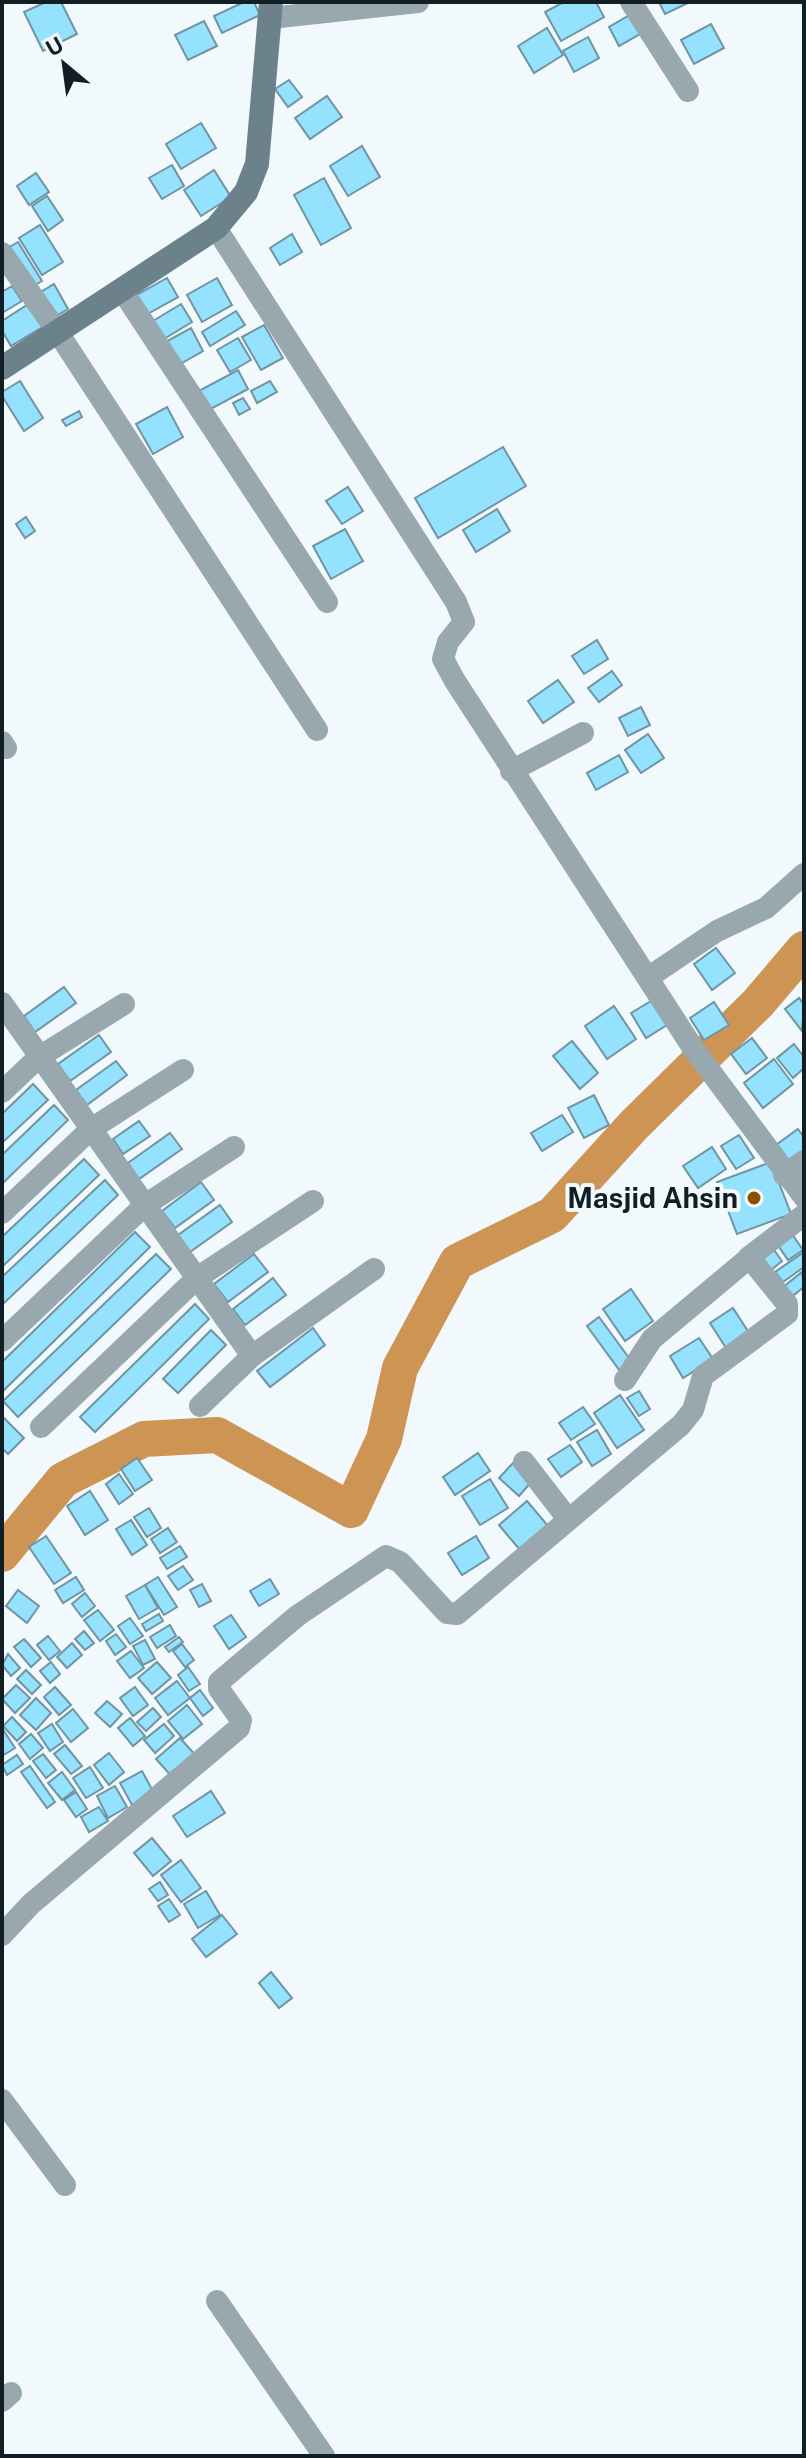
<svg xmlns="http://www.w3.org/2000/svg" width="806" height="2458" font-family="'Public Sans',sans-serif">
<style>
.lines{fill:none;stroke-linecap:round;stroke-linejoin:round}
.river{stroke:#cd9454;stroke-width:36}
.building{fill:#95e2fe;stroke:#7094a2;stroke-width:2}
.street{stroke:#99a8af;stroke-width:22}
.secondary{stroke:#6b828b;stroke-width:24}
.poi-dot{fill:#885200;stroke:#f2f9fc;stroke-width:3}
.labels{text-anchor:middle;stroke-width:8;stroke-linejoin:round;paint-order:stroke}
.poi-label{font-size:28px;font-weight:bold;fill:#111f25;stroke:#f2f9fc;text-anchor:end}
</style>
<rect width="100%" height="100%" fill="#f2f9fc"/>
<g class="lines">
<!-- river -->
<path class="river" d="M 2,1554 L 63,1480 L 144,1439 L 217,1435 L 351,1510 L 384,1439 L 400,1368 L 457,1262 L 552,1215 L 634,1125 L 758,1003 L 804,949"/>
</g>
<!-- building -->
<g class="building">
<path d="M 46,2 L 61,2 L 77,34 L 43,51 L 24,12 Z"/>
<path d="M 244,2 L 254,2 L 260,15 L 222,33 L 214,16 Z"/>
<path d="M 564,2 L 596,2 L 604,17 L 561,41 L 545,12 Z"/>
<path d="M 659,2 L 690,2 L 665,14 Z"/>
<path d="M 635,12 L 645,31 L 619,46 L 609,27 Z"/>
<path d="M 204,21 L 217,46 L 188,60 L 175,35 Z"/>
<path d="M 711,24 L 724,48 L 694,64 L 681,40 Z"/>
<path d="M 547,28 L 563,55 L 534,73 L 518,46 Z"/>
<path d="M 588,37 L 599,58 L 574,72 L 563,51 Z"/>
<path d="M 289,80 L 302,97 L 288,107 L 275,89 Z"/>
<path d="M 327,96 L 342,117 L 310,139 L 295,118 Z"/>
<path d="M 201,123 L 216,148 L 181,169 L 166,144 Z"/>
<path d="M 362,146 L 380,177 L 348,196 L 330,166 Z"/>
<path d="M 172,165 L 184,186 L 162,199 L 149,178 Z"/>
<path d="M 214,170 L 231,197 L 201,216 L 184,190 Z"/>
<path d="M 36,173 L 49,192 L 29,205 L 17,186 Z"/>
<path d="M 324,178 L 351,228 L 321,245 L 294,195 Z"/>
<path d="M 47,196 L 63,220 L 48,231 L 32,206 Z"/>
<path d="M 40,225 L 63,262 L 42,275 L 19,238 Z"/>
<path d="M 292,234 L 302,252 L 280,265 L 270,248 Z"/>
<path d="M 18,242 L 42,281 L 30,288 L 6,249 Z"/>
<path d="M 167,278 L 178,297 L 144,316 L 133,297 Z"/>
<path d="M 217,278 L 232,305 L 202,322 L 187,295 Z"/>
<path d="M 54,284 L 68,309 L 53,318 L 39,293 Z"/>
<path d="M 12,286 L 22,301 L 2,313 L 2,292 Z"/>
<path d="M 30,303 L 44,326 L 11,346 L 2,331 L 2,321 Z"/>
<path d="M 181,304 L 192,322 L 159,342 L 148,324 Z"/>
<path d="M 236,311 L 245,325 L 210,346 L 202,332 Z"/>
<path d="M 264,325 L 283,358 L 261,370 L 242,337 Z"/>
<path d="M 191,328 L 203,351 L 175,367 L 162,344 Z"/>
<path d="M 238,338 L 251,360 L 230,372 L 217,350 Z"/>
<path d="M 238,370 L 248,389 L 207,411 L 197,392 Z"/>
<path d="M 20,381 L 43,418 L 24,431 L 2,396 L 2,392 Z"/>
<path d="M 270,381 L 277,392 L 257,403 L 251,391 Z"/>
<path d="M 243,398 L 250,409 L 239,415 L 233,403 Z"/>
<path d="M 167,407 L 183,437 L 153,454 L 136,424 Z"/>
<path d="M 79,411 L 82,417 L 66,426 L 62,420 Z"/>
<path d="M 503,447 L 526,486 L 438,538 L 415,498 Z"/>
<path d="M 348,487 L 363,511 L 342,524 L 326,501 Z"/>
<path d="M 497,509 L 510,531 L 476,552 L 463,530 Z"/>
<path d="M 26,517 L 35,531 L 25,538 L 16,524 Z"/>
<path d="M 345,529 L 363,561 L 331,579 L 313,546 Z"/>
<path d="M 597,640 L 608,659 L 584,674 L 572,656 Z"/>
<path d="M 612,671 L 622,685 L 599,702 L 588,688 Z"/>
<path d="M 558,680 L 574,702 L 543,723 L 528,701 Z"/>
<path d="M 641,707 L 650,725 L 628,736 L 619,718 Z"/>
<path d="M 648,734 L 664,758 L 641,773 L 625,750 Z"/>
<path d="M 619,755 L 628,772 L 596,790 L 587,773 Z"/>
<path d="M 716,948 L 735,973 L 712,990 L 694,964 Z"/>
<path d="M 64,987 L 76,1003 L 35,1032 L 24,1016 Z"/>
<path d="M 658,997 L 672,1022 L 646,1038 L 631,1013 Z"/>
<path d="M 799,998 L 804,1004 L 802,1031 L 785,1009 Z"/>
<path d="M 714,1002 L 729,1025 L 704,1040 L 690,1018 Z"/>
<path d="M 614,1006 L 636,1039 L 607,1059 L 585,1026 Z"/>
<path d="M 99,1035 L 111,1052 L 70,1081 L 58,1064 Z"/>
<path d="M 752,1038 L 767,1058 L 746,1074 L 731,1054 Z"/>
<path d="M 572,1041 L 598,1073 L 580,1089 L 553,1056 Z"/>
<path d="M 794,1044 L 804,1057 L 804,1068 L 793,1078 L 777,1058 Z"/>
<path d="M 774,1059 L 793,1084 L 763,1108 L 744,1083 Z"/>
<path d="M 116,1061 L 127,1075 L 87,1105 L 76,1090 Z"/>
<path d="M 33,1084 L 48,1100 L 2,1143 L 2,1114 Z"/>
<path d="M 594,1095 L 609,1125 L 584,1138 L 568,1108 Z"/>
<path d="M 54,1105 L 68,1120 L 2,1184 L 2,1155 Z"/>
<path d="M 562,1115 L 573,1132 L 542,1151 L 531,1133 Z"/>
<path d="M 139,1121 L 150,1136 L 123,1154 L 113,1139 Z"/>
<path d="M 798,1129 L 804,1137 L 804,1157 L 792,1166 L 776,1145 Z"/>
<path d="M 170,1133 L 182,1149 L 139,1179 L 128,1163 Z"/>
<path d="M 739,1135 L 754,1158 L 736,1169 L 721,1146 Z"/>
<path d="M 712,1147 L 726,1169 L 698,1188 L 683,1166 Z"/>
<path d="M 84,1159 L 99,1175 L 2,1267 L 2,1237 Z"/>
<path d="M 771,1162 L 791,1214 L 737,1234 L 717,1182 Z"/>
<path d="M 105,1180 L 118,1195 L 2,1305 L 2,1277 Z"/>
<path d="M 201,1182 L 214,1200 L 175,1228 L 162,1211 Z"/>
<path d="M 220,1205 L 232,1222 L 190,1252 L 178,1235 Z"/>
<path d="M 135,1232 L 150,1247 L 2,1392 L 2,1362 Z"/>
<path d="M 792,1234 L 803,1250 L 788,1260 L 777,1244 Z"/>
<path d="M 774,1250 L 782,1261 L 771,1270 L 762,1258 Z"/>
<path d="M 804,1252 L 804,1267 L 783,1282 L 775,1272 Z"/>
<path d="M 156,1254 L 171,1269 L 18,1417 L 3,1401 Z"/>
<path d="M 254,1254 L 268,1272 L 228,1302 L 214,1284 Z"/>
<path d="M 802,1272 L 804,1287 L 790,1298 L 782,1288 Z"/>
<path d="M 273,1278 L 286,1295 L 245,1325 L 233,1309 Z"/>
<path d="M 631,1289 L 653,1321 L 625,1341 L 603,1309 Z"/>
<path d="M 195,1304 L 209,1319 L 95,1432 L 80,1417 Z"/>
<path d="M 733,1308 L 751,1336 L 728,1351 L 710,1323 Z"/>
<path d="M 599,1317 L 632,1362 L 620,1371 L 587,1326 Z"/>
<path d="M 313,1328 L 325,1345 L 270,1387 L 257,1371 Z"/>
<path d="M 211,1330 L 226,1345 L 178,1393 L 163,1379 Z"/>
<path d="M 699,1338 L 713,1359 L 683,1378 L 670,1356 Z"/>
<path d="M 639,1391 L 650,1409 L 639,1416 L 627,1398 Z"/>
<path d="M 620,1395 L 644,1430 L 617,1448 L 594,1413 Z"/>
<path d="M 583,1407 L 595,1424 L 571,1440 L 559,1423 Z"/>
<path d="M 2,1416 L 24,1438 L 8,1454 L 2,1448 Z"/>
<path d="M 597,1430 L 611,1454 L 592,1466 L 577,1442 Z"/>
<path d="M 570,1445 L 582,1462 L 561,1477 L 548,1459 Z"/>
<path d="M 478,1453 L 490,1471 L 455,1495 L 443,1477 Z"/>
<path d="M 137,1458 L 152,1480 L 135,1491 L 121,1469 Z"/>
<path d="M 514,1462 L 533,1480 L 519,1496 L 499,1478 Z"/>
<path d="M 119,1474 L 133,1494 L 119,1504 L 106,1484 Z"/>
<path d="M 490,1479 L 508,1508 L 480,1525 L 462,1496 Z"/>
<path d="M 90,1491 L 108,1520 L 85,1535 L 67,1506 Z"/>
<path d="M 527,1501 L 548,1526 L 520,1550 L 499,1525 Z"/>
<path d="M 149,1508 L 161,1528 L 147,1537 L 134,1517 Z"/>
<path d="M 131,1520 L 147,1545 L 132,1555 L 116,1529 Z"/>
<path d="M 168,1528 L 177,1542 L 160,1553 L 151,1539 Z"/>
<path d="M 46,1536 L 71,1573 L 54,1584 L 29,1547 Z"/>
<path d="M 476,1536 L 489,1558 L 462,1575 L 448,1553 Z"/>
<path d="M 180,1546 L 187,1557 L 167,1569 L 160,1558 Z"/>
<path d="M 183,1566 L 193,1580 L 178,1590 L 168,1576 Z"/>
<path d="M 76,1577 L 84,1590 L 63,1603 L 55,1590 Z"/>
<path d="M 158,1577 L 177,1607 L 164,1615 L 145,1585 Z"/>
<path d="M 270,1579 L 279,1594 L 259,1606 L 250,1591 Z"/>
<path d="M 202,1584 L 211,1601 L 199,1607 L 190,1590 Z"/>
<path d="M 145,1585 L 158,1608 L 139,1619 L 126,1596 Z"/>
<path d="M 18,1590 L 39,1606 L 27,1623 L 6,1606 Z"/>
<path d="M 85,1593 L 95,1606 L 82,1617 L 72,1604 Z"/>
<path d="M 98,1610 L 114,1630 L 100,1641 L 84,1620 Z"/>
<path d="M 159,1614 L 163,1621 L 146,1631 L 142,1624 Z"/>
<path d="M 231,1615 L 246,1637 L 229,1649 L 214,1626 Z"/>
<path d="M 130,1618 L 143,1636 L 130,1644 L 118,1626 Z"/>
<path d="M 170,1625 L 176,1636 L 157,1648 L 150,1637 Z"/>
<path d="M 84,1631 L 94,1643 L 85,1650 L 75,1639 Z"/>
<path d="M 116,1634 L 126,1647 L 115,1655 L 106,1641 Z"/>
<path d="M 48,1636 L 60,1651 L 49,1660 L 37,1645 Z"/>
<path d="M 179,1637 L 183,1642 L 169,1652 L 165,1647 Z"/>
<path d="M 24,1639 L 41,1658 L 31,1667 L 14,1647 Z"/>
<path d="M 145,1640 L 155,1659 L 143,1665 L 133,1646 Z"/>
<path d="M 72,1643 L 82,1655 L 67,1668 L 57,1657 Z"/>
<path d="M 182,1644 L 194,1660 L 185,1667 L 173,1651 Z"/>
<path d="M 131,1651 L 144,1668 L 130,1678 L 117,1661 Z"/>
<path d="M 8,1654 L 20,1668 L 11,1676 L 2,1665 Z"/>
<path d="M 51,1662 L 60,1674 L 50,1683 L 40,1671 Z"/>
<path d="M 157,1662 L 171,1678 L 152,1694 L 138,1678 Z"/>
<path d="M 188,1667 L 200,1684 L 189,1691 L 178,1675 Z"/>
<path d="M 26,1670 L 41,1685 L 32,1694 L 17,1679 Z"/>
<path d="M 177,1681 L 190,1698 L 168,1715 L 155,1698 Z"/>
<path d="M 16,1685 L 30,1698 L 15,1713 L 2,1699 Z"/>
<path d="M 55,1687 L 71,1705 L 59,1715 L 44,1697 Z"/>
<path d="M 135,1687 L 148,1705 L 133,1716 L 120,1698 Z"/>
<path d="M 200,1690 L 213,1708 L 203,1716 L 190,1698 Z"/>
<path d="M 36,1698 L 51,1713 L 36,1730 L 20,1715 Z"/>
<path d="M 107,1701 L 122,1714 L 110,1727 L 95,1713 Z"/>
<path d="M 187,1705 L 202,1724 L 183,1739 L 168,1721 Z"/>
<path d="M 153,1708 L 161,1717 L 146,1731 L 137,1722 Z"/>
<path d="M 73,1709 L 88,1728 L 71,1742 L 56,1723 Z"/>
<path d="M 12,1717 L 26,1732 L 17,1741 L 3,1726 Z"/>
<path d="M 130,1718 L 145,1736 L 133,1746 L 118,1728 Z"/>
<path d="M 52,1724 L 63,1742 L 50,1751 L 38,1733 Z"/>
<path d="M 164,1724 L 174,1736 L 155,1753 L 144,1740 Z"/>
<path d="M 4,1731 L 15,1748 L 2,1756 L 2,1732 Z"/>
<path d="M 31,1734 L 43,1748 L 30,1759 L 19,1744 Z"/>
<path d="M 180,1738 L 198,1758 L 174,1779 L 156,1759 Z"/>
<path d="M 65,1745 L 82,1766 L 71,1774 L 54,1754 Z"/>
<path d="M 109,1753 L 124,1772 L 109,1785 L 94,1765 Z"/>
<path d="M 43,1754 L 56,1770 L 46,1778 L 33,1761 Z"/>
<path d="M 17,1755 L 23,1764 L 7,1775 L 2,1765 Z"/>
<path d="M 30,1766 L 55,1802 L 47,1808 L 21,1772 Z"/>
<path d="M 90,1767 L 103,1788 L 86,1798 L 73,1778 Z"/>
<path d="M 142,1771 L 154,1793 L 132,1805 L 120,1783 Z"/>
<path d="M 62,1772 L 75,1790 L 62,1800 L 48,1783 Z"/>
<path d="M 115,1786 L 127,1807 L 108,1818 L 97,1796 Z"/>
<path d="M 211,1791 L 225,1813 L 187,1837 L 173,1816 Z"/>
<path d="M 76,1792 L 87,1809 L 76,1817 L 64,1800 Z"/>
<path d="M 99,1807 L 108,1821 L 89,1832 L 81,1817 Z"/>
<path d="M 152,1838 L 171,1861 L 153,1876 L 134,1853 Z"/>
<path d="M 181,1860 L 201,1888 L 181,1902 L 161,1875 Z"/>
<path d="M 160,1882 L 168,1895 L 158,1901 L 149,1889 Z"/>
<path d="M 206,1891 L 220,1915 L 198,1928 L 184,1904 Z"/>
<path d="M 169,1899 L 180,1915 L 169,1922 L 158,1906 Z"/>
<path d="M 222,1915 L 237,1934 L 206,1957 L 192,1939 Z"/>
<path d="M 271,1972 L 292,1998 L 279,2008 L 259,1983 Z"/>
</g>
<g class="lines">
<!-- street -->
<g class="street">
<path d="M 631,2 L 688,91"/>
<path d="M 270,18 L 418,2"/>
<path d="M 216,228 L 456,602 L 464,622 L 448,642 L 443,659 L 455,681 L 693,1048 L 804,1197"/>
<path d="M 2,253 L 57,331 L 317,730"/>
<path d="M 122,290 L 327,602"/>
<path d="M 2,742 L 6,748"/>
<path d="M 511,771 L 583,733"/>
<path d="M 649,977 L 717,931 L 766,908 L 804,874"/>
<path d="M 2,1003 L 252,1356"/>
<path d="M 2,1092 L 39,1057 L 124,1004"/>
<path d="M 784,1175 L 804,1161"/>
<path d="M 2,1213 L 91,1129 L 183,1070"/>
<path d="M 2,1341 L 145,1205 L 234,1147"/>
<path d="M 625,1380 L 652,1339 L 749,1258"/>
<path d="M 200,1406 L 252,1356 L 374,1269"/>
<path d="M 41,1427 L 197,1278 L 313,1201"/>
<path d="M 524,1462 L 568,1519"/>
<path d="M 2,1935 L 31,1904 L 239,1728 L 241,1720 L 219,1689 L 219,1682 L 297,1616 L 386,1556 L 400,1562 L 447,1613 L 457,1614 L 681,1425 L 693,1410 L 703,1376 L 787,1314 L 787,1304 L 749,1257 L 804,1215"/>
<path d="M 2,2100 L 65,2185"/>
<path d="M 217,2301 L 324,2456"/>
<path d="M 2,2401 L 11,2393"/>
</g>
<!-- secondary -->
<path class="secondary" d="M 2,368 L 216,228 L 246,192 L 257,164 L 271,2"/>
</g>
<!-- markers -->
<circle class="poi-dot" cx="754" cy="1198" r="8"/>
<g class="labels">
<!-- poi labels -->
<g class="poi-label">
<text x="738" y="1208">Masjid Ahsin</text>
</g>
</g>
<!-- border -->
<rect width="806" height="2458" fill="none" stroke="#111f25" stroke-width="8"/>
<!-- north arrow -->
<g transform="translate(64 64) rotate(331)" stroke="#f2f9fc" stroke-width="6" paint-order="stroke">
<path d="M0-6L14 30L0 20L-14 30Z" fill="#111f25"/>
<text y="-12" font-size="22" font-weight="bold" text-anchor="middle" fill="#111f25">U</text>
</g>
</svg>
